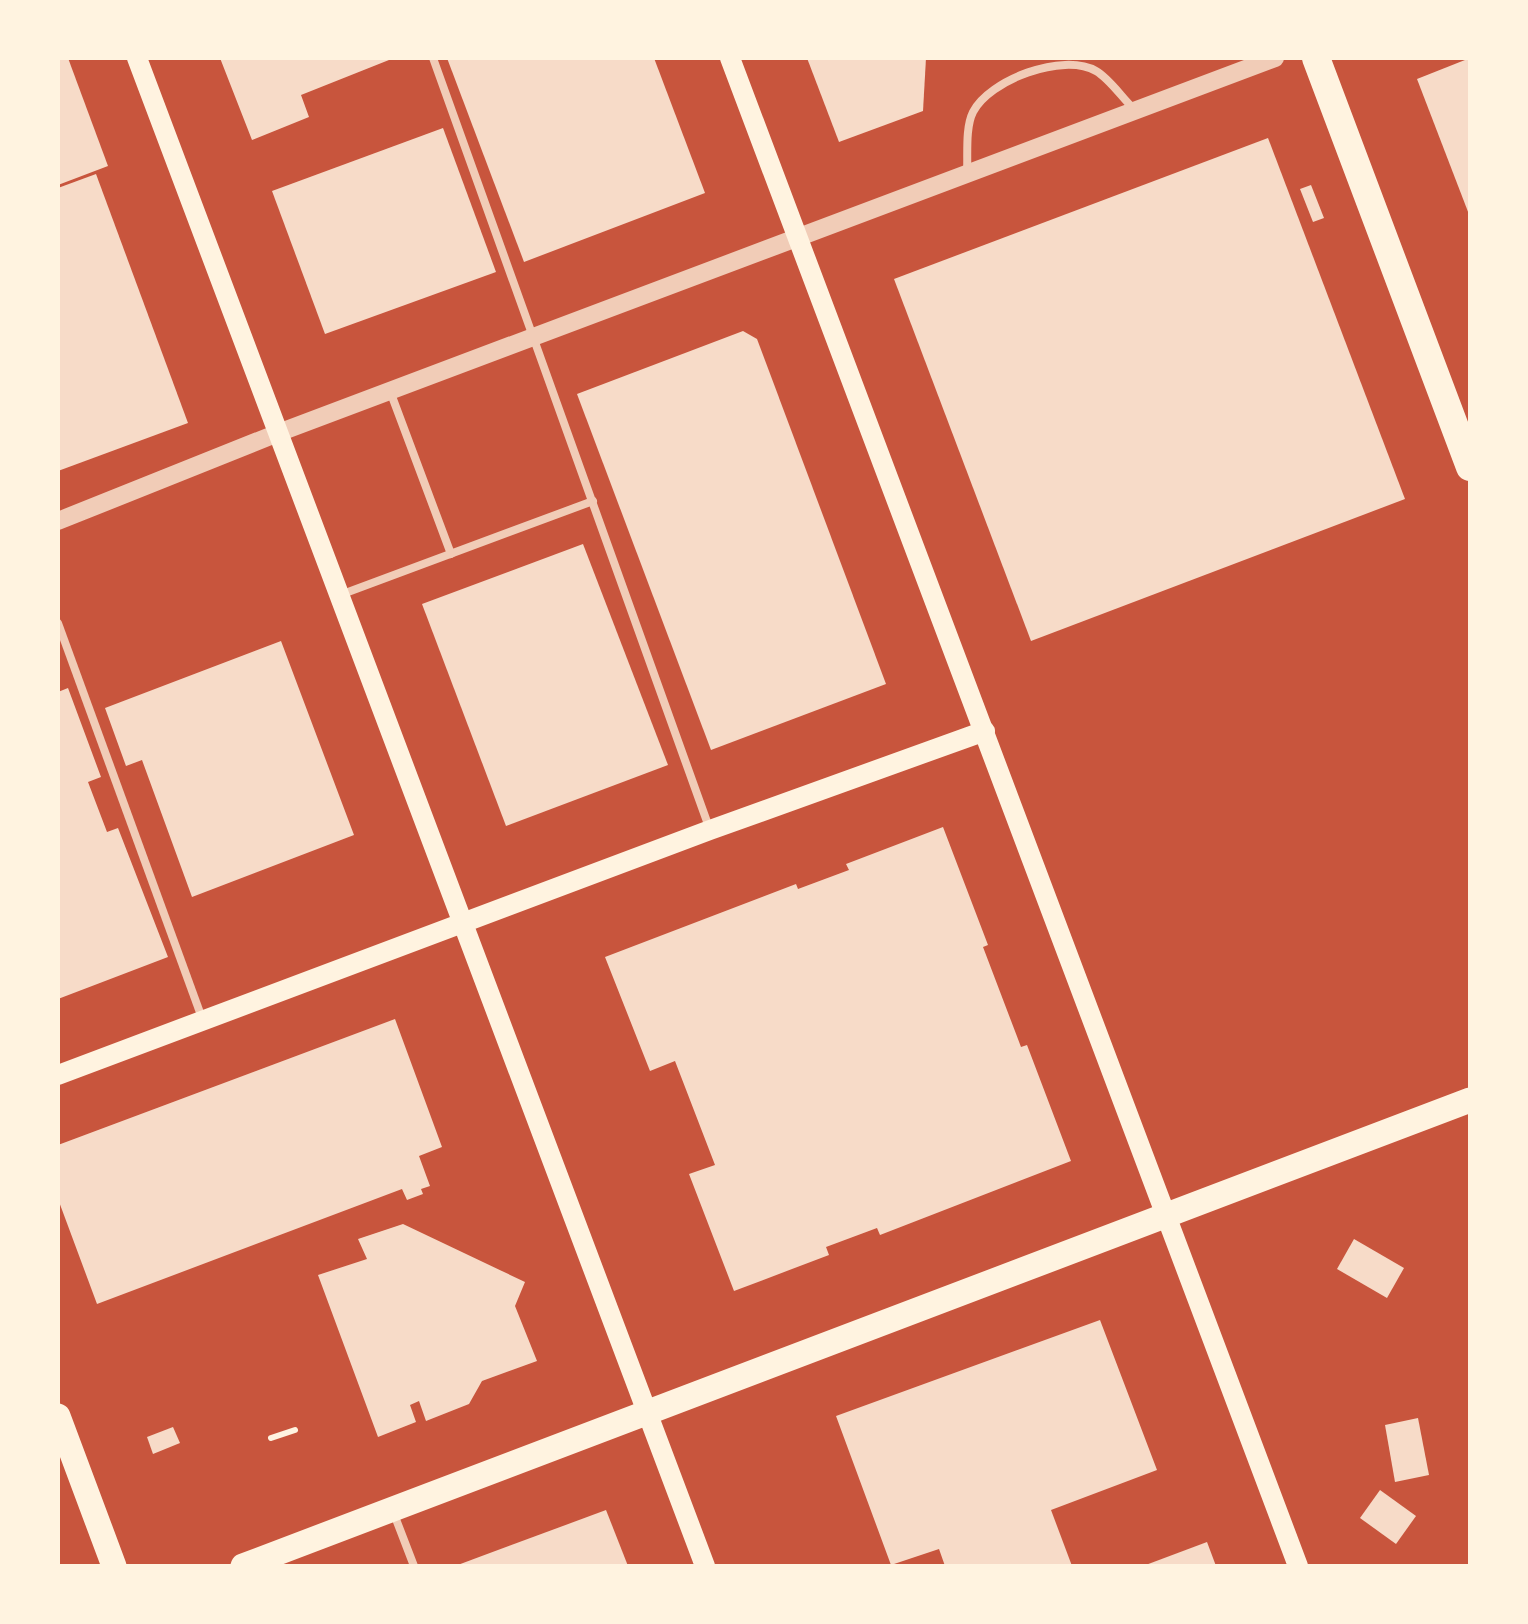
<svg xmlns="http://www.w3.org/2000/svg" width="1528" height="1624" font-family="Bitter,serif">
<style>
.building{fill:#f7dbc8}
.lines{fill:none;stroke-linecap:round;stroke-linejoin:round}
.path{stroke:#fff3e0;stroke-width:6}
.service{stroke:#f1ccb7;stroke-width:8}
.tertiary{stroke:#f1ccb7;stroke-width:18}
.secondary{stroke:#fff3e0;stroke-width:20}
.primary{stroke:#fff3e0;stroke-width:25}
.trunk{stroke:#fff3e0;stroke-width:28}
</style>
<rect width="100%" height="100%" fill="#c8553d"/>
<!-- building -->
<g class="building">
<path d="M 58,58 L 68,58 L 108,166 L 58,185 Z"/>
<path d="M 220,58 L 394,58 L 301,95 L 309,117 L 252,140 Z"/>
<path d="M 447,58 L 654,58 L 705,193 L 524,262 Z"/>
<path d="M 807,58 L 926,58 L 923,111 L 839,142 Z"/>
<path d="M 1470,58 L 1470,217 L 1417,79 Z"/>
<path d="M 443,128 L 496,272 L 325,334 L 272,191 Z"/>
<path d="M 1268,138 L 1405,499 L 1031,641 L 894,279 Z"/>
<path d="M 96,174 L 188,423 L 58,471 L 58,188 Z"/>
<path d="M 1311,185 L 1324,218 L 1313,222 L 1300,189 Z"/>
<path d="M 743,331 L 757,339 L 886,684 L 711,750 L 577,394 Z"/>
<path d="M 583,544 L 668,765 L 506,826 L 422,604 Z"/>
<path d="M 281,641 L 354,835 L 192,897 L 142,760 L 126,766 L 105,708 Z"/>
<path d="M 68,688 L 101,777 L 88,782 L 107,832 L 118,828 L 168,957 L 58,999 L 58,692 Z"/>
<path d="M 943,827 L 988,945 L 983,947 L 1021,1047 L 1027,1045 L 1071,1161 L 880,1235 L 877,1228 L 826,1247 L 829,1255 L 734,1291 L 689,1174 L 715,1165 L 675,1061 L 650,1071 L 605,957 L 796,884 L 798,889 L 849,870 L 846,864 Z"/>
<path d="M 395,1019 L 442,1147 L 419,1156 L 430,1186 L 421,1189 L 423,1194 L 407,1200 L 402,1189 L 97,1304 L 58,1199 L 58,1145 Z"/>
<path d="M 403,1224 L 525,1282 L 515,1306 L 537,1361 L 482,1381 L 469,1404 L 426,1421 L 419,1401 L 410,1405 L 416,1422 L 378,1437 L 318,1275 L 367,1259 L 358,1239 Z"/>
<path d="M 1354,1239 L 1404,1268 L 1387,1298 L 1337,1269 Z"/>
<path d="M 1100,1320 L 1157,1470 L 1051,1510 L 1072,1566 L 945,1566 L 939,1549 L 891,1565 L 836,1416 Z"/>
<path d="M 1418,1418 L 1429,1475 L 1395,1482 L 1385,1425 Z"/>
<path d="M 173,1427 L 180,1443 L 153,1454 L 147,1437 Z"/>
<path d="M 1380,1490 L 1416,1516 L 1396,1544 L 1360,1518 Z"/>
<path d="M 606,1510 L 628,1566 L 455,1566 Z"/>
<path d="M 1207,1542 L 1216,1566 L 1143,1566 Z"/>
</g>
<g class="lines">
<!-- path -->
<path class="path" d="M 271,1438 L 295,1430"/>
<!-- service -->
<g class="service">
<path d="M 433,58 L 710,830"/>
<path d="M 967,173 C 968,155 965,128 973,112 C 989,80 1063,52 1096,71 C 1110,79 1122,98 1134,109"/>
<path d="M 390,391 L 451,554"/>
<path d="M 340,595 L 593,501"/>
<path d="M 58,623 L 202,1018"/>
<path d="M 394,1514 L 414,1566"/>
</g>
<!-- tertiary -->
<path class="tertiary" d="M 58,521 L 278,433 L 1275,58"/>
<!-- secondary -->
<g class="secondary">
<path d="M 137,58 L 705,1566"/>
<path d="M 730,58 L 1298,1566"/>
<path d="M 58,1075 L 710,830 L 985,731"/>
</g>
<!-- primary -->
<g class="primary">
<path d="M 58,1416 L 114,1566"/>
<path d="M 243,1566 L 1470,1100"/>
</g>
<!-- trunk -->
<path class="trunk" d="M 1316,58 L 1470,467"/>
</g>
<!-- border -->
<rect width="1528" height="1624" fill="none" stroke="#fff3e0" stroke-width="120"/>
</svg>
